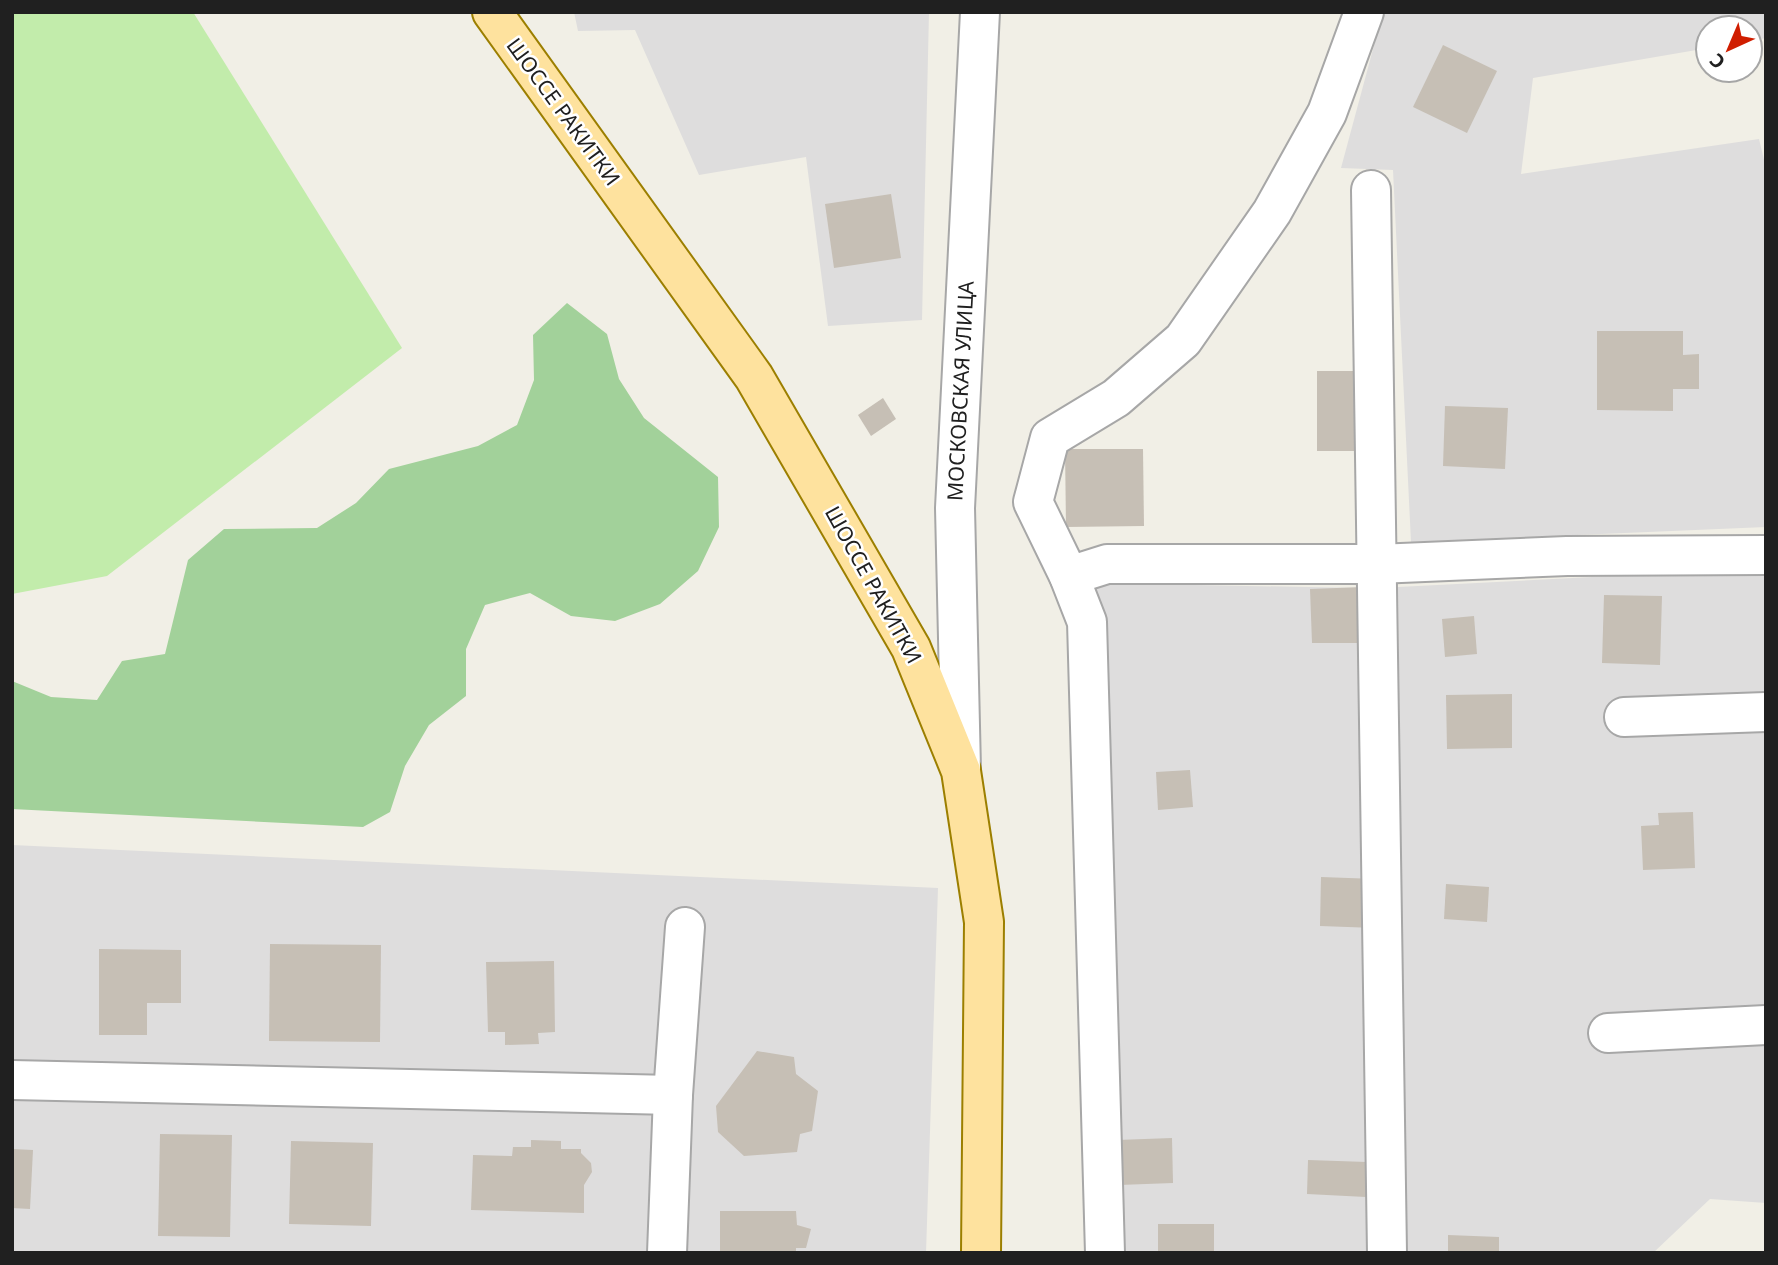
<svg xmlns="http://www.w3.org/2000/svg" width="1778" height="1265" font-family="'Noto Sans',sans-serif">
<style>
.residential{fill:#dedddd}
.grass{fill:#c2ecab}
.forest{fill:#a2d19a}
.building{fill:#c6bfb5}
.lines{fill:none;stroke-linecap:round;stroke-linejoin:round}
.minor-casing{stroke:#a7a7a7;stroke-width:42}
.major-casing{stroke:#9c7f00;stroke-width:42}
.minor{stroke:#fff;stroke-width:38}
.major{stroke:#fee29e;stroke-width:38}
.labels{text-anchor:middle;stroke-width:5;stroke-linejoin:round;paint-order:stroke}
.street-label{font-size:21px;fill:#202020;stroke:#fff}
</style>
<rect width="100%" height="100%" fill="#f1efe6"/>
<!-- residential -->
<g class="residential">
<path d="M 574,12 L 929,12 L 922,320 L 828,326 L 806,157 L 699,175 L 635,30 L 578,31 Z"/>
<path d="M 1383,12 L 1766,12 L 1766,38 L 1750,41 L 1750,28 L 1708,28 L 1708,48 L 1533,78 L 1521,174 L 1759,139 L 1766,168 L 1766,527 L 1411,542 L 1393,170 L 1341,168 Z"/>
<path d="M 1766,568 L 1766,1203 L 1710,1199 L 1653,1253 L 1404,1253 L 1398,587 Z"/>
<path d="M 1090,583 L 1359,588 L 1374,1253 L 1096,1253 Z"/>
<path d="M 12,845 L 938,888 L 926,1253 L 12,1253 Z"/>
</g>
<!-- grass -->
<path class="grass" d="M 12,12 L 193,12 L 402,348 L 107,576 L 12,594 Z"/>
<!-- forest -->
<path class="forest" d="M 567,303 L 607,334 L 619,379 L 644,418 L 718,477 L 719,527 L 698,571 L 660,604 L 615,621 L 571,616 L 530,593 L 485,605 L 466,649 L 466,696 L 429,725 L 405,766 L 390,812 L 363,827 L 12,809 L 12,681 L 51,697 L 97,700 L 122,661 L 165,654 L 188,560 L 224,529 L 317,528 L 356,503 L 389,469 L 478,446 L 517,425 L 534,380 L 533,335 Z"/>
<!-- building -->
<g class="building">
<path d="M 1443,45 L 1497,71 L 1467,133 L 1413,107 Z"/>
<path d="M 891,194 L 901,258 L 834,268 L 825,204 Z"/>
<path d="M 1597,331 L 1683,331 L 1683,355 L 1699,354 L 1699,389 L 1673,389 L 1673,411 L 1597,410 Z"/>
<path d="M 1317,371 L 1365,371 L 1364,451 L 1317,451 Z"/>
<path d="M 883,398 L 896,419 L 871,436 L 858,415 Z"/>
<path d="M 1445,406 L 1508,408 L 1505,469 L 1443,466 Z"/>
<path d="M 1065,449 L 1143,449 L 1144,526 L 1066,527 Z"/>
<path d="M 1363,587 L 1364,643 L 1312,643 L 1310,589 Z"/>
<path d="M 1604,595 L 1662,596 L 1660,665 L 1602,663 Z"/>
<path d="M 1474,616 L 1477,654 L 1445,657 L 1442,619 Z"/>
<path d="M 1512,694 L 1512,748 L 1447,749 L 1446,695 Z"/>
<path d="M 1190,770 L 1193,807 L 1158,810 L 1156,772 Z"/>
<path d="M 1693,812 L 1695,868 L 1643,870 L 1641,826 L 1659,825 L 1658,813 Z"/>
<path d="M 1321,877 L 1376,879 L 1375,928 L 1320,926 Z"/>
<path d="M 1446,884 L 1489,887 L 1487,922 L 1444,919 Z"/>
<path d="M 270,944 L 381,945 L 380,1042 L 269,1041 Z"/>
<path d="M 99,949 L 181,950 L 181,1003 L 147,1003 L 147,1035 L 99,1035 Z"/>
<path d="M 554,961 L 555,1032 L 538,1033 L 539,1044 L 505,1045 L 505,1032 L 488,1032 L 486,962 Z"/>
<path d="M 757,1051 L 794,1057 L 796,1074 L 818,1091 L 812,1131 L 800,1134 L 797,1152 L 744,1156 L 718,1132 L 716,1106 Z"/>
<path d="M 160,1134 L 232,1135 L 230,1237 L 158,1236 Z"/>
<path d="M 1172,1138 L 1173,1183 L 1119,1185 L 1117,1140 Z"/>
<path d="M 531,1140 L 561,1141 L 561,1149 L 581,1149 L 581,1153 L 591,1163 L 592,1172 L 584,1185 L 584,1213 L 471,1210 L 473,1155 L 512,1156 L 513,1147 L 531,1147 Z"/>
<path d="M 291,1141 L 373,1143 L 371,1226 L 289,1224 Z"/>
<path d="M 12,1149 L 33,1150 L 30,1209 L 12,1208 Z"/>
<path d="M 1308,1160 L 1367,1162 L 1366,1197 L 1307,1194 Z"/>
<path d="M 720,1211 L 796,1211 L 797,1225 L 811,1229 L 806,1248 L 796,1248 L 796,1253 L 720,1253 Z"/>
<rect x="1158" y="1224" width="56" height="29"/>
<path d="M 1448,1235 L 1499,1237 L 1499,1253 L 1448,1253 Z"/>
</g>
<g class="lines">
<defs>
<g id="minor">
<path d="M 1371,190 L 1387,1253"/>
<path d="M 1069,576 L 1107,564 L 1377,564 L 1567,556 L 1766,555"/>
<path d="M 1624,717 L 1766,712"/>
<path d="M 961,769 L 955,508 L 980,12"/>
<path d="M 1608,1033 L 1766,1025"/>
<path d="M 12,1080 L 673,1095"/>
<path d="M 667,1253 L 673,1095 L 685,927"/>
<path d="M 1105,1253 L 1087,622 L 1069,576 L 1033,502 L 1050,438 L 1116,398 L 1183,340 L 1272,212 L 1327,113 L 1364,12"/>
</g>
<path id="major" d="M 492,12 L 754,377 L 911,648 L 961,771 L 984,922 L 981,1253"/>
</defs>
<!-- minor casing -->
<use href="#minor" class="minor-casing"/>
<!-- major casing -->
<use href="#major" class="major-casing"/>
<!-- minor -->
<use href="#minor" class="minor"/>
<!-- major -->
<use href="#major" class="major"/>
</g>
<g class="labels">
<!-- street labels -->
<g class="street-label">
<text transform="translate(563 112) rotate(54)" y="7">ШОССЕ РАКИТКИ</text>
<text transform="translate(961 391) rotate(-87)" y="7">МОСКОВСКАЯ УЛИЦА</text>
<text transform="translate(873 585) rotate(61)" y="7">ШОССЕ РАКИТКИ</text>
</g>
</g>
<!-- border -->
<rect width="1778" height="1265" fill="none" stroke="#202020" stroke-width="28"/>
<!-- north arrow -->
<g transform="translate(1729 49) rotate(224)"><circle r="33" fill="#ffffff" stroke="#a6a6a6" stroke-width="2"/>
<path d="M0-5L12 26L0 18L-12 26Z" fill="#d01e00"/>
<text y="-10" font-size="19" font-weight="bold" text-anchor="middle" fill="#202020">С</text>
</g>
</svg>
